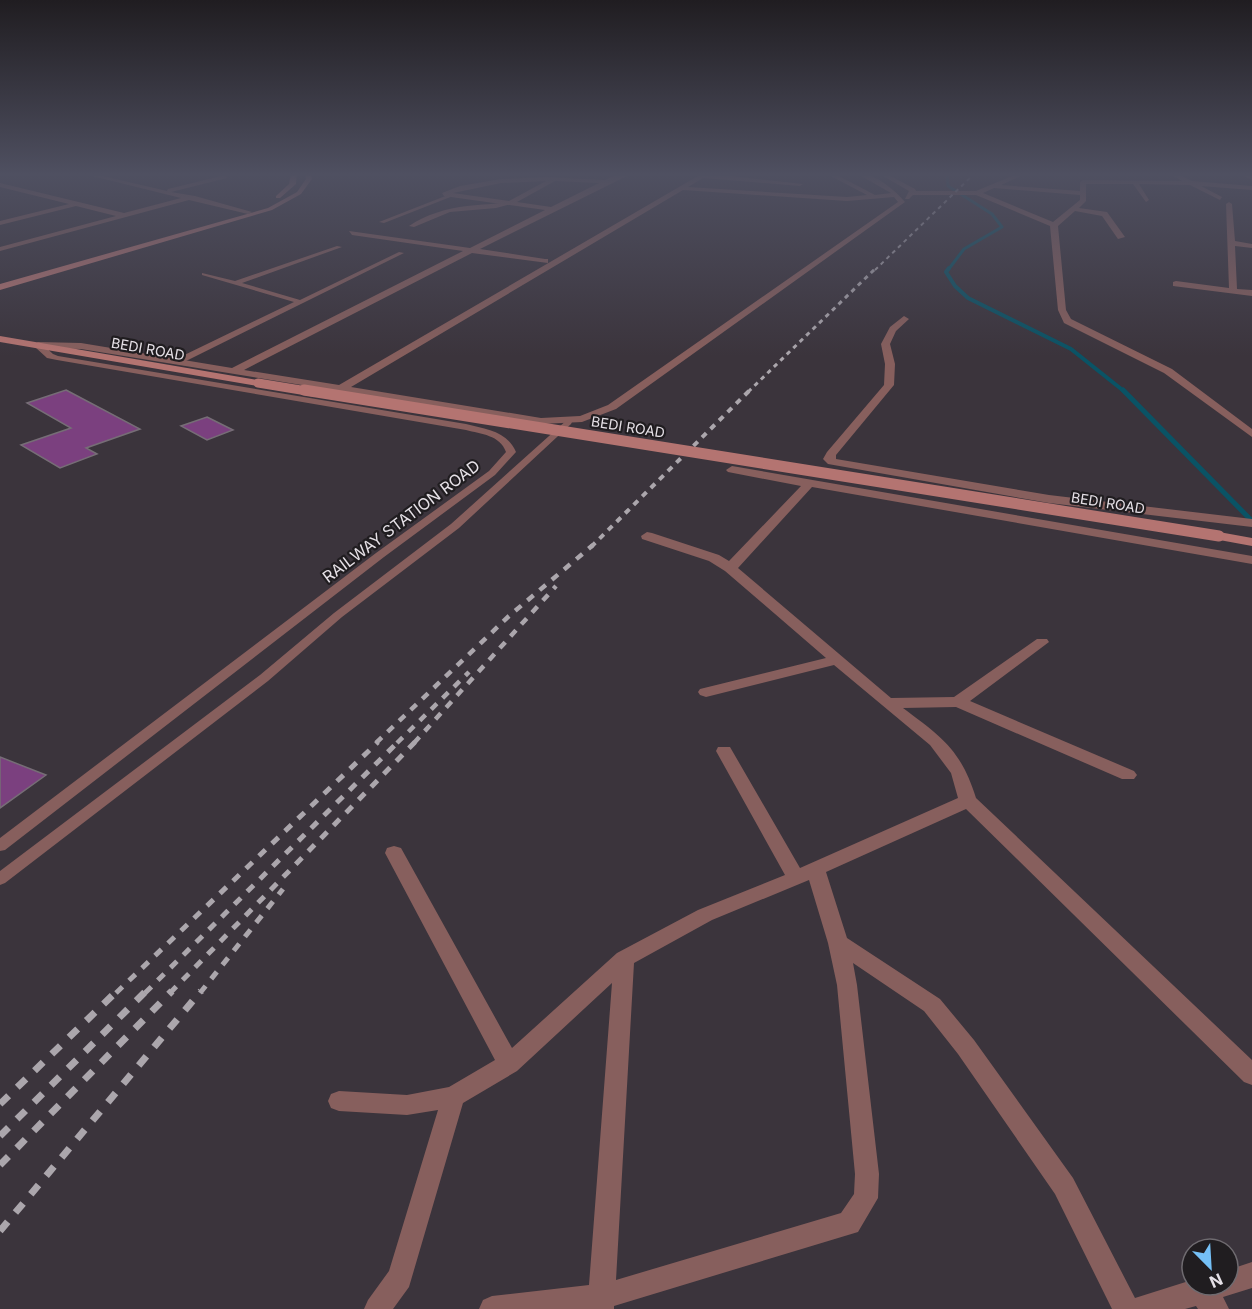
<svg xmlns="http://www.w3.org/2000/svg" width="1252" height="1309" font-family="Inter,sans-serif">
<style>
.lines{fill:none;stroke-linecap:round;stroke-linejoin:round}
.stream-far2{stroke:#0a5365;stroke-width:3}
.stream-far1{stroke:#0a5365;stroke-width:4}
.stream{stroke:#0a5365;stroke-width:5}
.building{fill:#7b407f;stroke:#766d76;stroke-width:1.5}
.lane{fill:#875f5d;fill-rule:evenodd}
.street{fill:#875f5d;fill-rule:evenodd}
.secondary{fill:#b47471;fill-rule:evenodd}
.rail-far5{stroke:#aba6ac;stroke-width:2;stroke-dasharray:4 4;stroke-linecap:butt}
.rail-far4{stroke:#aba6ac;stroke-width:3;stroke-dasharray:4.5 4.5;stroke-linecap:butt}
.rail-far3{stroke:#aba6ac;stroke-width:4;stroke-dasharray:6 6;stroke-linecap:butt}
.rail-far2{stroke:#aba6ac;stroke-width:4.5;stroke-dasharray:8 8;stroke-linecap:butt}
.rail-far1{stroke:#aba6ac;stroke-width:5;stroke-dasharray:9 9;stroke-linecap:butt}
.rail{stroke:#aba6ac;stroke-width:7;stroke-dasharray:12 12;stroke-linecap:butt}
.secondary-bridge-far1{stroke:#b47471;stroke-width:9}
.secondary-bridge{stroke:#b47471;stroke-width:11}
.labels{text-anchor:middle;stroke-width:4.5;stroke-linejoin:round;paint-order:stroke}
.far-street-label{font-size:14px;fill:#e6e1e7;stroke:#201d20}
.street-label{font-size:16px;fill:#e6e1e7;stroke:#201d20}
</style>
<rect width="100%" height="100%" fill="#3b343c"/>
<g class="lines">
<!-- stream-far2 -->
<path class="stream-far2" d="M 947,173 L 948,186 L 992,214 L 1002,227 L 964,249 L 948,270"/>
<!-- stream-far1 -->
<path class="stream-far1" d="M 949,268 L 946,272 L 955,286 L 968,298 L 1071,349 L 1125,392"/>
<!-- stream -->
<path class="stream" d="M 1123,390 L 1252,521"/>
</g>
<!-- building -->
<g class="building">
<path d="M 66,390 L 140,429 L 86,448 L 97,454 L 60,468 L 21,445 L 71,428 L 27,403 Z"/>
<path d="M 207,417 L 233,430 L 207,440 L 181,426 Z"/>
<path d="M 0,757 L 46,775 L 0,808 Z"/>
</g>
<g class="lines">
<!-- lane -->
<g class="lane">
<path d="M 448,195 L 453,196 L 384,223 L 379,222 Z"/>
<path d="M 509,201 L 511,204 L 496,208 L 450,212 L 414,227 L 409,226 C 425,215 447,208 467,206 C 481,204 495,205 509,201 Z"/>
<path d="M 337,246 L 342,247 L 242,283 L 300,300 L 399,252 L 404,253 L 180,364 L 174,364 L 174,360 L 294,302 L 202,275 L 202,273 L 235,281 Z"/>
<path d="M 35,343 L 41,343 L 53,354 L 58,356 L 466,424 C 486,429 507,431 516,452 L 495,475 L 384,557 L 5,850 L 0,851 L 0,838 L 376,553 L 489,471 L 506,452 C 500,435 481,434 466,430 L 57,360 L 47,358 L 35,347 Z"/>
<path d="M 568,419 L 572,422 L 571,424 L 459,528 L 342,617 L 268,681 L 5,883 L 0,885 L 0,871 L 260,675 L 334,613 L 451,524 Z"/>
</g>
<!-- street -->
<g class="street">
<path d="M 80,173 L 90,173 L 167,191 L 168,189 L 225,175 L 227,178 L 171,192 L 195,196 L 252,212 L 248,214 L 189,200 L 0,251 L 0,247 L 116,216 L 76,206 L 0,225 L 0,221 L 69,204 L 0,187 L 0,183 L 124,213 L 181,198 Z"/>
<path d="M 620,173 L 633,173 L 480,249 L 545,259 L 548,259 L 548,263 L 472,253 L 244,370 L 339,385 L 703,173 L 803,184 L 800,186 L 703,178 L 688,187 L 847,197 L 867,195 L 825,173 L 833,173 L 875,195 L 891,193 L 856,173 C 874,172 895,190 905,202 L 616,409 L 582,422 L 541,424 L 81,349 L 38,348 L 33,345 L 38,342 L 81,343 L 232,368 L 463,251 L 352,235 L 349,231 L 470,248 L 545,210 L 444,196 L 442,193 L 460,186 L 501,179 L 546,177 L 605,180 ZM 546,181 L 509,201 L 453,193 L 501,183 ZM 555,181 L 599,183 L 551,207 L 517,202 ZM 683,190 L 847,201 L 894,197 L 898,202 L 608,405 L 580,416 L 541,418 L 351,387 Z"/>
<path d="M 878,173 L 885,173 L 915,189 L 916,191 L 976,191 L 1019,173 L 1027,173 L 1001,185 L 1080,191 L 1080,182 L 1083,180 L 1182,181 L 1169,173 L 1176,173 L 1192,181 L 1252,186 L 1252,190 L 1201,186 L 1222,197 L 1220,200 L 1190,185 L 1139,184 L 1149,200 L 1146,202 L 1133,184 L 1086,184 L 1086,201 L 1079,208 L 1107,212 L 1125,237 L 1118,239 L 1102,216 L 1075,211 L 1058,226 L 1066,310 L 1071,319 L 1172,369 L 1252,429 L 1252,437 L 1164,373 L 1064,323 L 1058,310 L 1050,226 L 976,195 L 913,195 L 909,199 L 905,199 L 909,191 ZM 994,188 L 1080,195 L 1080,200 L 1053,222 L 983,193 Z"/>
<path d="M 1239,173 L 1252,175 L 1252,180 L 1240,174 Z"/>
<path d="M 1229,202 L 1232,204 L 1235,241 L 1252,244 L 1252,248 L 1235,246 L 1237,289 L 1252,290 L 1252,296 L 1173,286 L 1173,282 L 1176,281 L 1229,288 L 1226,204 Z"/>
<path d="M 904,316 L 909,319 L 896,331 L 890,344 L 895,364 L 894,385 L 836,455 L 836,459 L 1049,495 L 1252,519 L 1252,527 L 1049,503 L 828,464 L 823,459 L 827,452 L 884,385 L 885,364 L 881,344 L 890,327 Z"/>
<path d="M 732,466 L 1252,556 L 1252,564 L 812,487 L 738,568 L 891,698 L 954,697 L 1037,639 L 1047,639 L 1049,642 L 970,701 L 1134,771 L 1137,775 L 1134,779 L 1122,779 L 956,707 L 903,708 C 942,737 961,750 976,798 L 1252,1060 L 1252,1085 L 1244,1082 L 966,809 L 826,872 L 847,938 L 940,999 L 974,1040 L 1073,1178 L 1135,1298 L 1192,1280 L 1192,1285 L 1228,1285 L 1228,1270 L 1252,1262 L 1252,1288 L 1223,1297 L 1229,1309 L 1198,1309 L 1196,1306 L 1185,1309 L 1112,1309 L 1055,1194 L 958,1054 L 924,1011 L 853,963 L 857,985 L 879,1174 L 878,1198 L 858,1232 L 614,1306 L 614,1309 L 479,1309 L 483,1300 L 492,1296 L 589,1285 L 612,983 L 517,1071 L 463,1103 L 409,1287 L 393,1309 L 364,1309 L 368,1300 L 389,1271 L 438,1110 L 407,1115 L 339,1111 L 331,1108 L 328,1101 L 331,1094 L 339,1091 L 407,1095 L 449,1087 L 495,1060 L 385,853 L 387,848 L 394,846 L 401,848 L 512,1048 L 617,953 L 698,910 L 785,875 L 716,751 L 718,747 L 730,747 L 800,868 L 958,798 L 951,773 L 930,745 L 834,665 L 706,697 L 700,695 L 698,692 L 700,689 L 826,658 L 725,571 L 709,561 L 642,539 L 641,536 L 647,532 L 652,533 L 719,555 L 729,561 L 801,486 L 728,472 L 726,470 ZM 809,880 L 828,943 L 837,985 L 855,1174 L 854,1194 L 841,1213 L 616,1280 L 634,963 L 712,920 Z"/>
</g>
<!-- secondary -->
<g class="secondary">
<path d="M 291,173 L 297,173 L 296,184 L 280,198 L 276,198 L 276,196 L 289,184 Z"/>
<path d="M 305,173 L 311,173 L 312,179 L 301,194 L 272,210 L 0,290 L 0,284 L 268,208 L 297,192 L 306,179 Z"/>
<path d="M 0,336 L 258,380 L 263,383 L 258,386 L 0,342 Z"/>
<path d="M 1219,532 L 1252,538 L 1252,546 L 1214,539 L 1213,536 L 1214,533 Z"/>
</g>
<!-- rail-far5 -->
<path class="rail-far5" d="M 875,270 L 975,173"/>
<!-- rail-far4 -->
<path class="rail-far4" d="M 748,392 L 876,268"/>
<!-- rail-far3 -->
<path class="rail-far3" d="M 591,547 L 750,390"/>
<!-- rail-far2 -->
<g class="rail-far2">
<path d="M 376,743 L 509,616 L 593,545"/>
<path d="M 397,743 L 469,672"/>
<path d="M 414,743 L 556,586"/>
</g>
<!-- rail-far1 -->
<g class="rail-far1">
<path d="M 116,993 L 378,742"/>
<path d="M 145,993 L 398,742"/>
<path d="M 170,993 L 415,742"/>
<path d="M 200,993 L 283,889"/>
</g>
<!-- rail -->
<g class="rail">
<path d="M 0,1104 L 117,991"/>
<path d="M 0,1136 L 146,991"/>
<path d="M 0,1165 L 172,991"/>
<path d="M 0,1231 L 201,991"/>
</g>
<!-- secondary-bridge-far1 -->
<path class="secondary-bridge-far1" d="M 258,383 L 313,392"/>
<!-- secondary-bridge -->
<path class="secondary-bridge" d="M 304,390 L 1219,536"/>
</g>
<!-- sky -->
<linearGradient id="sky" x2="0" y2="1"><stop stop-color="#201d21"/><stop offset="0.49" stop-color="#4f5061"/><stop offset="1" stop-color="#4f5061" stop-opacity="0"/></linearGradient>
<rect width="1252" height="356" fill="url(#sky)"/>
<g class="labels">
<!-- far-street labels -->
<g class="far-street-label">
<text transform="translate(148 349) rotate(10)" y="5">BEDI ROAD</text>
<text transform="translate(628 427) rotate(9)" y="5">BEDI ROAD</text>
<text transform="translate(1108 503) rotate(9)" y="5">BEDI ROAD</text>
</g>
<!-- street labels -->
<g class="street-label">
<text transform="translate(401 521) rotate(-37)" y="6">RAILWAY STATION ROAD</text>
</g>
</g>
<!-- north arrow -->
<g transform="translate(1210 1267) rotate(156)"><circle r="28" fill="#201d20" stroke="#6f6b70" stroke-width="1.5"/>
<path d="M0-4.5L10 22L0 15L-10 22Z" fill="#75c0f6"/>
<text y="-9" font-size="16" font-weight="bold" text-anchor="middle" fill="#e6e1e7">N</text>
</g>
</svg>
